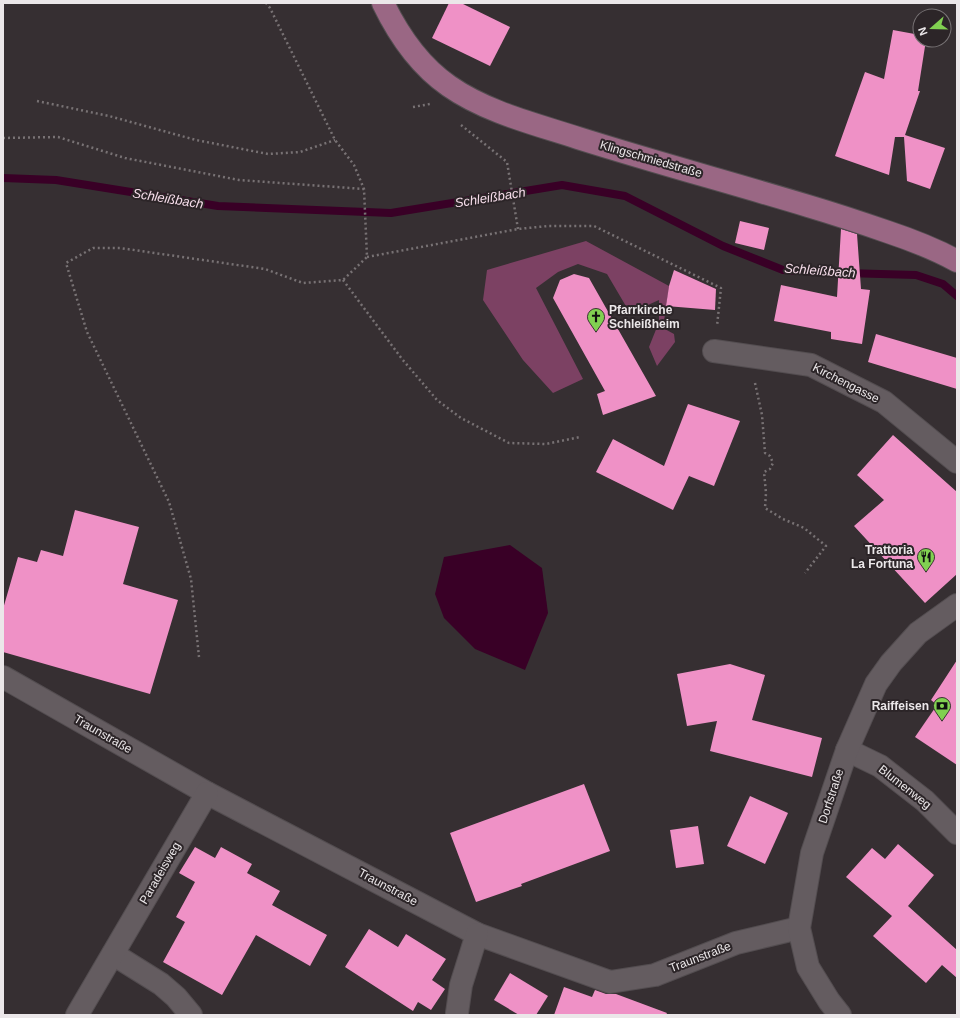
<svg xmlns="http://www.w3.org/2000/svg" width="960" height="1018" font-family="Helvetica,sans-serif">
<style>
.green{fill:#7c4163}
.water{fill:#390026}
.lines{fill:none;stroke-linecap:round;stroke-linejoin:round}
.stream{stroke:#390026;stroke-width:8}
.building{fill:#ef91c6}
.minor-casing{stroke:#534d50;stroke-width:24}
.major-casing{stroke:#534d50;stroke-width:24}
.path{stroke:#787274;stroke-width:2.5;stroke-dasharray:2 3;stroke-linecap:butt}
.minor{stroke:#645c60;stroke-width:22}
.major{stroke:#9a6784;stroke-width:22}
.labels{text-anchor:middle;stroke-width:4;stroke-linejoin:round;paint-order:stroke}
.street-label{font-size:12px;fill:#ebe7e9;stroke:#2c2528}
.poi-label{font-size:12px;font-weight:bold;fill:#ebe7e9;stroke:#2c2528;text-anchor:end}
.water-label{font-size:13px;font-style:italic;fill:#f5dce9;stroke:#2c2528}
</style>
<rect width="100%" height="100%" fill="#362f32"/>
<!-- green -->
<path class="green" d="M 586,241 L 669,286 L 663,328 L 674,334 L 675,342 L 657,366 L 649,347 L 659,322 L 659,300 L 630,313 L 607,274 L 578,264 L 558,272 L 536,288 L 583,379 L 553,393 L 523,360 L 483,300 L 487,270 Z"/>
<!-- water -->
<path class="water" d="M 510,545 L 542,568 L 548,613 L 525,670 L 475,649 L 444,618 L 435,594 L 444,557 Z"/>
<g class="lines">
<!-- stream -->
<path class="stream" d="M 3,178 L 56,180 L 218,206 L 391,213 L 562,185 L 625,196 L 723,246 L 783,270 L 845,273 L 916,275 L 943,284 L 957,296"/>
</g>
<!-- building -->
<g class="building">
<path d="M 449,3 L 461,3 L 510,27 L 490,66 L 432,38 Z"/>
<path d="M 893,30 L 920,35 L 920,40 L 926,40 L 918,91 L 920,91 L 905,135 L 945,148 L 930,189 L 907,181 L 904,137 L 895,137 L 889,175 L 835,156 L 865,72 L 884,79 Z"/>
<path d="M 740,221 L 769,228 L 764,250 L 735,243 Z"/>
<path d="M 841,229 L 857,234 L 861,289 L 870,290 L 862,344 L 831,339 L 831,332 L 774,321 L 781,285 L 837,297 Z"/>
<path d="M 674,270 L 716,289 L 715,310 L 666,306 L 669,286 Z"/>
<path d="M 574,274 L 589,278 L 656,396 L 603,415 L 597,394 L 605,391 L 553,298 L 560,280 Z"/>
<path d="M 876,334 L 957,358 L 957,389 L 868,362 Z"/>
<path d="M 688,404 L 740,421 L 714,486 L 689,476 L 673,510 L 596,472 L 613,439 L 664,466 Z"/>
<path d="M 893,435 L 957,492 L 957,574 L 925,603 L 854,526 L 884,500 L 857,475 Z"/>
<path d="M 75,510 L 139,527 L 123,584 L 178,600 L 150,694 L 3,652 L 3,609 L 18,557 L 37,562 L 41,550 L 63,556 Z"/>
<path d="M 957,660 L 957,765 L 915,737 L 937,705 L 931,700 Z"/>
<path d="M 730,664 L 765,675 L 752,720 L 822,738 L 812,777 L 710,751 L 717,721 L 687,726 L 677,674 Z"/>
<path d="M 584,784 L 610,851 L 521,884 L 522,886 L 476,902 L 450,833 Z"/>
<path d="M 750,796 L 788,813 L 765,864 L 727,846 Z"/>
<path d="M 698,826 L 704,864 L 676,868 L 670,830 Z"/>
<path d="M 898,844 L 934,875 L 908,906 L 957,950 L 957,978 L 942,965 L 926,983 L 873,936 L 892,916 L 846,877 L 872,848 L 885,859 Z"/>
<path d="M 195,847 L 215,858 L 221,847 L 252,864 L 247,873 L 280,891 L 272,905 L 327,935 L 310,966 L 256,935 L 222,995 L 163,962 L 185,922 L 176,917 L 195,882 L 179,873 Z"/>
<path d="M 369,929 L 398,947 L 406,934 L 446,959 L 432,980 L 445,989 L 431,1010 L 418,1002 L 413,1011 L 345,967 Z"/>
<path d="M 510,973 L 548,996 L 536,1015 L 519,1015 L 494,1000 Z"/>
<path d="M 564,987 L 592,997 L 595,990 L 606,994 L 616,994 L 667,1013 L 666,1015 L 554,1015 Z"/>
</g>
<g class="lines">
<defs>
<g id="minor">
<path d="M 714,351 L 811,365 L 884,402 L 957,462"/>
<path d="M 3,677 L 207,793 L 477,934 L 610,982 L 655,975 L 736,943 L 799,928"/>
<path d="M 847,750 L 880,766 L 925,801 L 957,833"/>
<path d="M 113,954 L 161,984 L 176,997 L 191,1015"/>
<path d="M 457,1013 L 461,985 L 477,934"/>
<path d="M 77,1015 L 207,793"/>
<path d="M 840,1015 L 829,1001 L 808,967 L 799,928 L 812,853 L 847,750 L 876,684 L 891,663 L 918,633 L 957,605"/>
</g>
<path id="major" d="M 383,3 C 398,34 420,66 449,86 C 486,112 535,124 578,138 C 654,162 732,183 808,206 C 835,214 862,223 888,232 C 912,240 935,249 957,261"/>
</defs>
<!-- minor casing -->
<use href="#minor" class="minor-casing"/>
<!-- major casing -->
<use href="#major" class="major-casing"/>
<!-- path -->
<g class="path">
<path d="M 37,101 L 109,116 L 196,140 L 268,154 L 300,152 L 335,140"/>
<path d="M 413,107 L 430,104"/>
<path d="M 461,125 L 507,162 L 518,229"/>
<path d="M 3,138 L 58,137 L 125,158 L 239,180 L 364,189"/>
<path d="M 367,257 L 518,229 L 548,226 L 594,226 L 721,288 L 717,326"/>
<path d="M 343,280 L 402,359 L 437,400 L 461,418 L 509,443 L 546,444 L 580,437"/>
<path d="M 755,383 L 762,415 L 765,453 L 770,456 L 773,463 L 770,469 L 764,472 L 766,493 L 765,508 L 783,519 L 804,528 L 826,546 L 805,573"/>
<path d="M 199,657 L 191,579 L 169,502 L 87,332 L 66,263 L 93,248 L 120,248 L 265,269 L 303,283 L 343,280 L 367,257 L 364,189 L 354,165 L 335,140 L 270,8 L 266,3"/>
</g>
<!-- minor -->
<use href="#minor" class="minor"/>
<!-- major -->
<use href="#major" class="major"/>
</g>
<!-- icons -->
<defs>
<symbol id="church-pin" viewBox="-11 -11 22 30"><path d="M0 17L-7.5 6A9.5 9.5 0 1 1 7.5 6Z" fill="#81d051" stroke="#2c2528"/><path d="M-1.2-6h2.4v3.5h3.3v2.4h-3.3V6h-2.4V-.1h-3.3v-2.4h3.3Z" fill="#111"/></symbol>
<symbol id="restaurant-pin" viewBox="-11 -11 22 30"><path d="M0 17L-7.5 6A9.5 9.5 0 1 1 7.5 6Z" fill="#81d051" stroke="#2c2528"/><path d="M-5-6h1v4h1v-4h1v4h1v-4h1v5L-1.5 .5V6h-2V.5L-5-1ZM5-6V6H3V1.5H1.5Q1.5-4 5-6Z" fill="#111"/></symbol>
<symbol id="bank-pin" viewBox="-11 -11 22 30"><path d="M0 17L-7.5 6A9.5 9.5 0 1 1 7.5 6Z" fill="#81d051" stroke="#2c2528"/><path d="M-6-4H6V4H-6ZM0-2.3a2.3 2.3 0 1 0 0 4.6a2.3 2.3 0 1 0 0-4.6Z" fill="#111"/></symbol>
</defs>
<g fill-rule="evenodd">
<use href="#church-pin" x="586" y="307" width="20" height="27"/>
<use href="#restaurant-pin" x="916" y="547" width="20" height="27"/>
<use href="#bank-pin" x="932" y="696" width="20" height="27"/>
</g>
<g class="labels">
<!-- street labels -->
<g class="street-label">
<text transform="translate(651 159) rotate(16)" y="4">Klingschmiedstraße</text>
<text transform="translate(846 383) rotate(27)" y="4">Kirchengasse</text>
<text transform="translate(103 734) rotate(30)" y="4">Traunstraße</text>
<text transform="translate(905 787) rotate(38)" y="4">Blumenweg</text>
<text transform="translate(831 796) rotate(-72)" y="4">Dorfstraße</text>
<text transform="translate(160 873) rotate(-60)" y="4">Paradeisweg</text>
<text transform="translate(388 887) rotate(28)" y="4">Traunstraße</text>
<text transform="translate(700 957) rotate(-21)" y="4">Traunstraße</text>
</g>
<!-- poi labels -->
<g class="poi-label">
<text x="609" y="314" text-anchor="start">Pfarrkirche<tspan x="609" dy="14">Schleißheim</tspan></text>
<text x="913" y="554">Trattoria<tspan x="913" dy="14">La Fortuna</tspan></text>
<text x="929" y="710">Raiffeisen</text>
</g>
<!-- water labels -->
<g class="water-label">
<text transform="translate(490 197) rotate(-9)" y="5">Schleißbach</text>
<text transform="translate(168 198) rotate(9)" y="5">Schleißbach</text>
<text transform="translate(820 270) rotate(4)" y="5">Schleißbach</text>
</g>
</g>
<!-- border -->
<rect width="960" height="1018" fill="none" stroke="#ebe7e9" stroke-width="8"/>
<!-- north arrow -->
<g transform="translate(932 28) rotate(250)"><circle r="19" fill="#2c2528" stroke="#787375"/>
<path d="M0-3L7 15L0 10L-7 15Z" fill="#81d051"/>
<text y="-6" font-size="11" font-weight="bold" text-anchor="middle" fill="#ebe7e9">N</text>
</g>
</svg>
